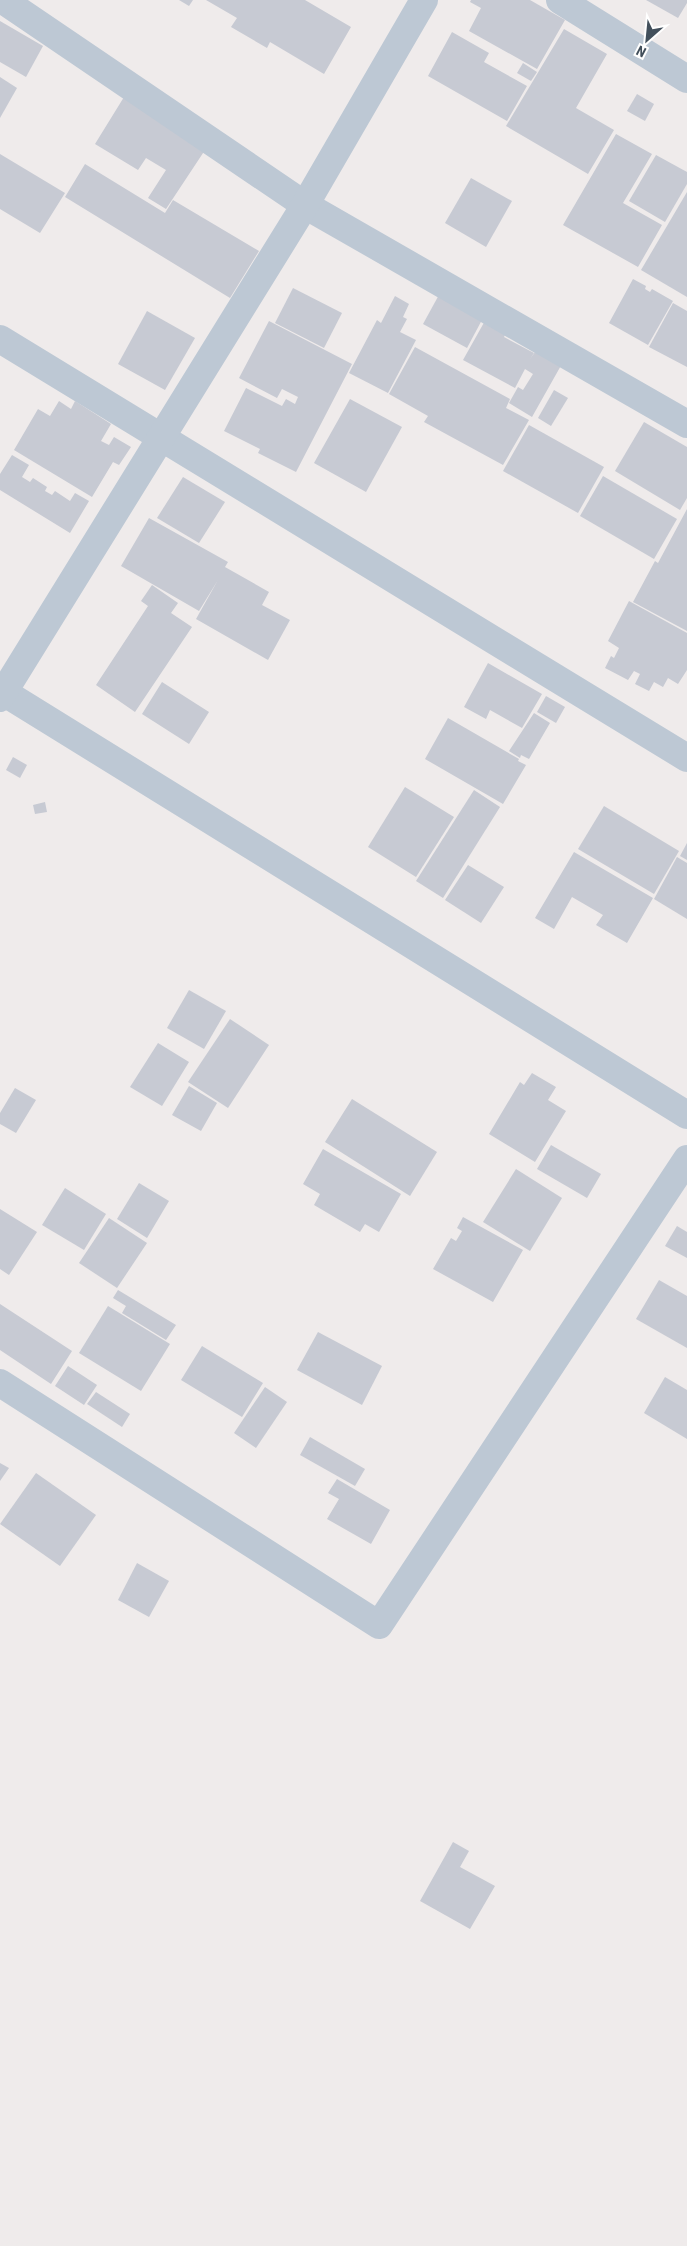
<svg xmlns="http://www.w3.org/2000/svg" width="687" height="2246" font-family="'Roboto Condensed',sans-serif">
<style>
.building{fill:#c7cad3}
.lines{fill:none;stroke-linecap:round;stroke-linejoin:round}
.street{stroke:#bdc8d4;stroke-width:28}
</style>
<rect width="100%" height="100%" fill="#efebeb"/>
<!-- building -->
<g class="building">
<path d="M 179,0 L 193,0 L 189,6 Z"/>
<path d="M 206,0 L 305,0 L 351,27 L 324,74 L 270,42 L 267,48 L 231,27 L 237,18 Z"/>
<path d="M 471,0 L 530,0 L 565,20 L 537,69 L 469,31 L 481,8 L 470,2 Z"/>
<path d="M 646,0 L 687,0 L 687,3 L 678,18 Z"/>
<path d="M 0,21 L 43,46 L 26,77 L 0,62 Z"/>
<path d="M 564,29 L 607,54 L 576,108 L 614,130 L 588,174 L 506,126 Z"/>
<path d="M 452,32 L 489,53 L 484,62 L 527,86 L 507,121 L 428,76 Z"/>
<path d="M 523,63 L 537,72 L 531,81 L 517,73 Z"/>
<path d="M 0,77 L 17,88 L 0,118 Z"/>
<path d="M 637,94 L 654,104 L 645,121 L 627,111 Z"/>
<path d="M 124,97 L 207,147 L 166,209 L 148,198 L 166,170 L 146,158 L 138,170 L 95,144 Z"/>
<path d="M 616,134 L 652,154 L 623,203 L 662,225 L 638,267 L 563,225 Z"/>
<path d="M 0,154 L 65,193 L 40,233 L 0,209 Z"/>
<path d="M 656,155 L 687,172 L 687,184 L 665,222 L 629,201 Z"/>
<path d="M 85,164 L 165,213 L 173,200 L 259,251 L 230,298 L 65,197 Z"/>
<path d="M 471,178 L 512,201 L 486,247 L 445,223 Z"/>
<path d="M 687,192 L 687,297 L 641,270 Z"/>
<path d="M 633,279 L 646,286 L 645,289 L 650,292 L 652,289 L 673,301 L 648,345 L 609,323 Z"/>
<path d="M 293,288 L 342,313 L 324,348 L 275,323 Z"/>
<path d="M 440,293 L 483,318 L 467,348 L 423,324 Z"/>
<path d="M 395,296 L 409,304 L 403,317 L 407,319 L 400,332 L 416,340 L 388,393 L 349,373 L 377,320 L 381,323 Z"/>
<path d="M 673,303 L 687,311 L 687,367 L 649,347 Z"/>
<path d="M 147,311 L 195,338 L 165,390 L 118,364 Z"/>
<path d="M 486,319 L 507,331 L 504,337 L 534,353 L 530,359 L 538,348 L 563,362 L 532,417 L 509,403 L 518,387 L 523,390 L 533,374 L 525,369 L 515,388 L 463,360 Z"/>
<path d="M 269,321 L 352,364 L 296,472 L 258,453 L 260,449 L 224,431 L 246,388 L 282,406 L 286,399 L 295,404 L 298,397 L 282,389 L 277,398 L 239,378 Z"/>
<path d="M 415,347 L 510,399 L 506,408 L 529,420 L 503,465 L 424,422 L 428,416 L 389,394 Z"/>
<path d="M 554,390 L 568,398 L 551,426 L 538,418 Z"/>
<path d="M 350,399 L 402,427 L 366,492 L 314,463 Z"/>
<path d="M 59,401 L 71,409 L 75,401 L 111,424 L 101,441 L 109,445 L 114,437 L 131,447 L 119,465 L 113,462 L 92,497 L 14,450 L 38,409 L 50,416 Z"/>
<path d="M 644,422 L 687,447 L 687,498 L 680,510 L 615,471 Z"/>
<path d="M 529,425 L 604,467 L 578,513 L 503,471 Z"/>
<path d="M 12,455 L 29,465 L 22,477 L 30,482 L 33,478 L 47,487 L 45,491 L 52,495 L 55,491 L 70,501 L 75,493 L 89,501 L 70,533 L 0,490 L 0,474 Z"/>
<path d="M 603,476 L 677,519 L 654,559 L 580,516 Z"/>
<path d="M 183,477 L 225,502 L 199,543 L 157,518 Z"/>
<path d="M 687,509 L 687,631 L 633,602 L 655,561 L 658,563 Z"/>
<path d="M 149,518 L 228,562 L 225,567 L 269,592 L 262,605 L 290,620 L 268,660 L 196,619 L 218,580 L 199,611 L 121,566 Z"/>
<path d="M 152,585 L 178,603 L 171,613 L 192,627 L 135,712 L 96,685 L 148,606 L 141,601 Z"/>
<path d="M 629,601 L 687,633 L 687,670 L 678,684 L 668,678 L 663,687 L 654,682 L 649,691 L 635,684 L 640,674 L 634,671 L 628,680 L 605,668 L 611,656 L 614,658 L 619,648 L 608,641 Z"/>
<path d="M 488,663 L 542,694 L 522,728 L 490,710 L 486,719 L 464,707 Z"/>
<path d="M 162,682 L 209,712 L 189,744 L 142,714 Z"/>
<path d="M 546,696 L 565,707 L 556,723 L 537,712 Z"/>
<path d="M 534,713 L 550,723 L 529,759 L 521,755 L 520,758 L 509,751 Z"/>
<path d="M 448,718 L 519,759 L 518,761 L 526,765 L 503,804 L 425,759 Z"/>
<path d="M 13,757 L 27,765 L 20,778 L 6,770 Z"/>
<path d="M 405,787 L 454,817 L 416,877 L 368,847 Z"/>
<path d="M 474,790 L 500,807 L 443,898 L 416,881 Z"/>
<path d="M 45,802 L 47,812 L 35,814 L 33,805 Z"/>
<path d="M 604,806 L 679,851 L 654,894 L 578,849 Z"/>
<path d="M 687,843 L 687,860 L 680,856 Z"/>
<path d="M 574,852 L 653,898 L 627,943 L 596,925 L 603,915 L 572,897 L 554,929 L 535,918 Z"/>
<path d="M 677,857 L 687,863 L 687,919 L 654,899 Z"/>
<path d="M 468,865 L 504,887 L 481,923 L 445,900 Z"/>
<path d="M 189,990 L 226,1011 L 204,1049 L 167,1028 Z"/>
<path d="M 230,1019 L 269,1045 L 228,1108 L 188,1082 Z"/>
<path d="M 158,1043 L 189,1062 L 162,1106 L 130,1087 Z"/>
<path d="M 532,1073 L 556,1087 L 548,1100 L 566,1111 L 535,1162 L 489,1134 L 520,1082 L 524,1085 Z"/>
<path d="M 189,1086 L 217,1103 L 201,1131 L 172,1115 Z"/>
<path d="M 15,1088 L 36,1100 L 16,1133 L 0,1124 L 0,1113 Z"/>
<path d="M 352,1099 L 437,1152 L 410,1196 L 325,1142 Z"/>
<path d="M 551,1145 L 601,1174 L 587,1198 L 537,1169 Z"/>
<path d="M 323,1149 L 401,1194 L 379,1232 L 365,1224 L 360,1232 L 314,1205 L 320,1194 L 303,1184 Z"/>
<path d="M 516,1169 L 562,1198 L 530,1251 L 483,1222 Z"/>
<path d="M 139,1183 L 169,1201 L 147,1238 L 117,1219 Z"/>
<path d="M 65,1188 L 106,1214 L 84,1250 L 42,1225 Z"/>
<path d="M 0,1209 L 37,1232 L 9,1275 L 0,1269 Z"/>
<path d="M 463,1217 L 523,1250 L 493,1302 L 433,1269 L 451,1238 L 456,1241 L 462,1231 L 457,1228 Z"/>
<path d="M 109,1218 L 147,1243 L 117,1288 L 79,1263 Z"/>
<path d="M 677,1226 L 687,1232 L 687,1258 L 665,1246 Z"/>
<path d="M 659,1280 L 687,1296 L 687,1348 L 636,1319 Z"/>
<path d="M 118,1290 L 176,1325 L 166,1340 L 122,1313 L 126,1306 L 113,1298 Z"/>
<path d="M 0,1304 L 72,1351 L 51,1384 L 0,1350 Z"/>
<path d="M 108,1306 L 170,1344 L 141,1391 L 79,1353 Z"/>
<path d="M 318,1332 L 382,1366 L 362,1405 L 297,1370 Z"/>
<path d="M 202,1346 L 263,1383 L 242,1417 L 181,1380 Z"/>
<path d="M 68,1366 L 97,1385 L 84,1405 L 55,1386 Z"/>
<path d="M 665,1377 L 687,1390 L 687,1439 L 644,1413 Z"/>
<path d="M 265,1387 L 287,1402 L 256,1448 L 234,1433 Z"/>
<path d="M 96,1392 L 130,1414 L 122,1427 L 87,1404 Z"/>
<path d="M 310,1437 L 365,1469 L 355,1486 L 300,1455 Z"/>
<path d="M 0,1463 L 9,1468 L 0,1481 Z"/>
<path d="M 36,1473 L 96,1515 L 60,1566 L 0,1524 Z"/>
<path d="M 337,1479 L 390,1510 L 371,1544 L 327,1519 L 339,1499 L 328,1493 Z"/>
<path d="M 137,1563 L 169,1581 L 149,1617 L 118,1600 Z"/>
<path d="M 453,1842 L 469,1851 L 460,1867 L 495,1886 L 470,1929 L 420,1901 Z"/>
</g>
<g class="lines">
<!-- street -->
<g class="street">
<path d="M 3,0 L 305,205 L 687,424"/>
<path d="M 560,0 L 687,79"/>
<path d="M 0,339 L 687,758"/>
<path d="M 0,690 L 687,1115"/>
<path d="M 0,698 L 305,205 L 424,0"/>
<path d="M 0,1383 L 379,1625 L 687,1159"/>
</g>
</g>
<!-- north arrow -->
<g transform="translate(647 40) rotate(207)" stroke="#ffffff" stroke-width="4" paint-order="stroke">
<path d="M0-4L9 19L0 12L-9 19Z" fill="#424f5b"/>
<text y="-8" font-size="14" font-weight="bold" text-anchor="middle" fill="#424f5b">N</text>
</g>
</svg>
